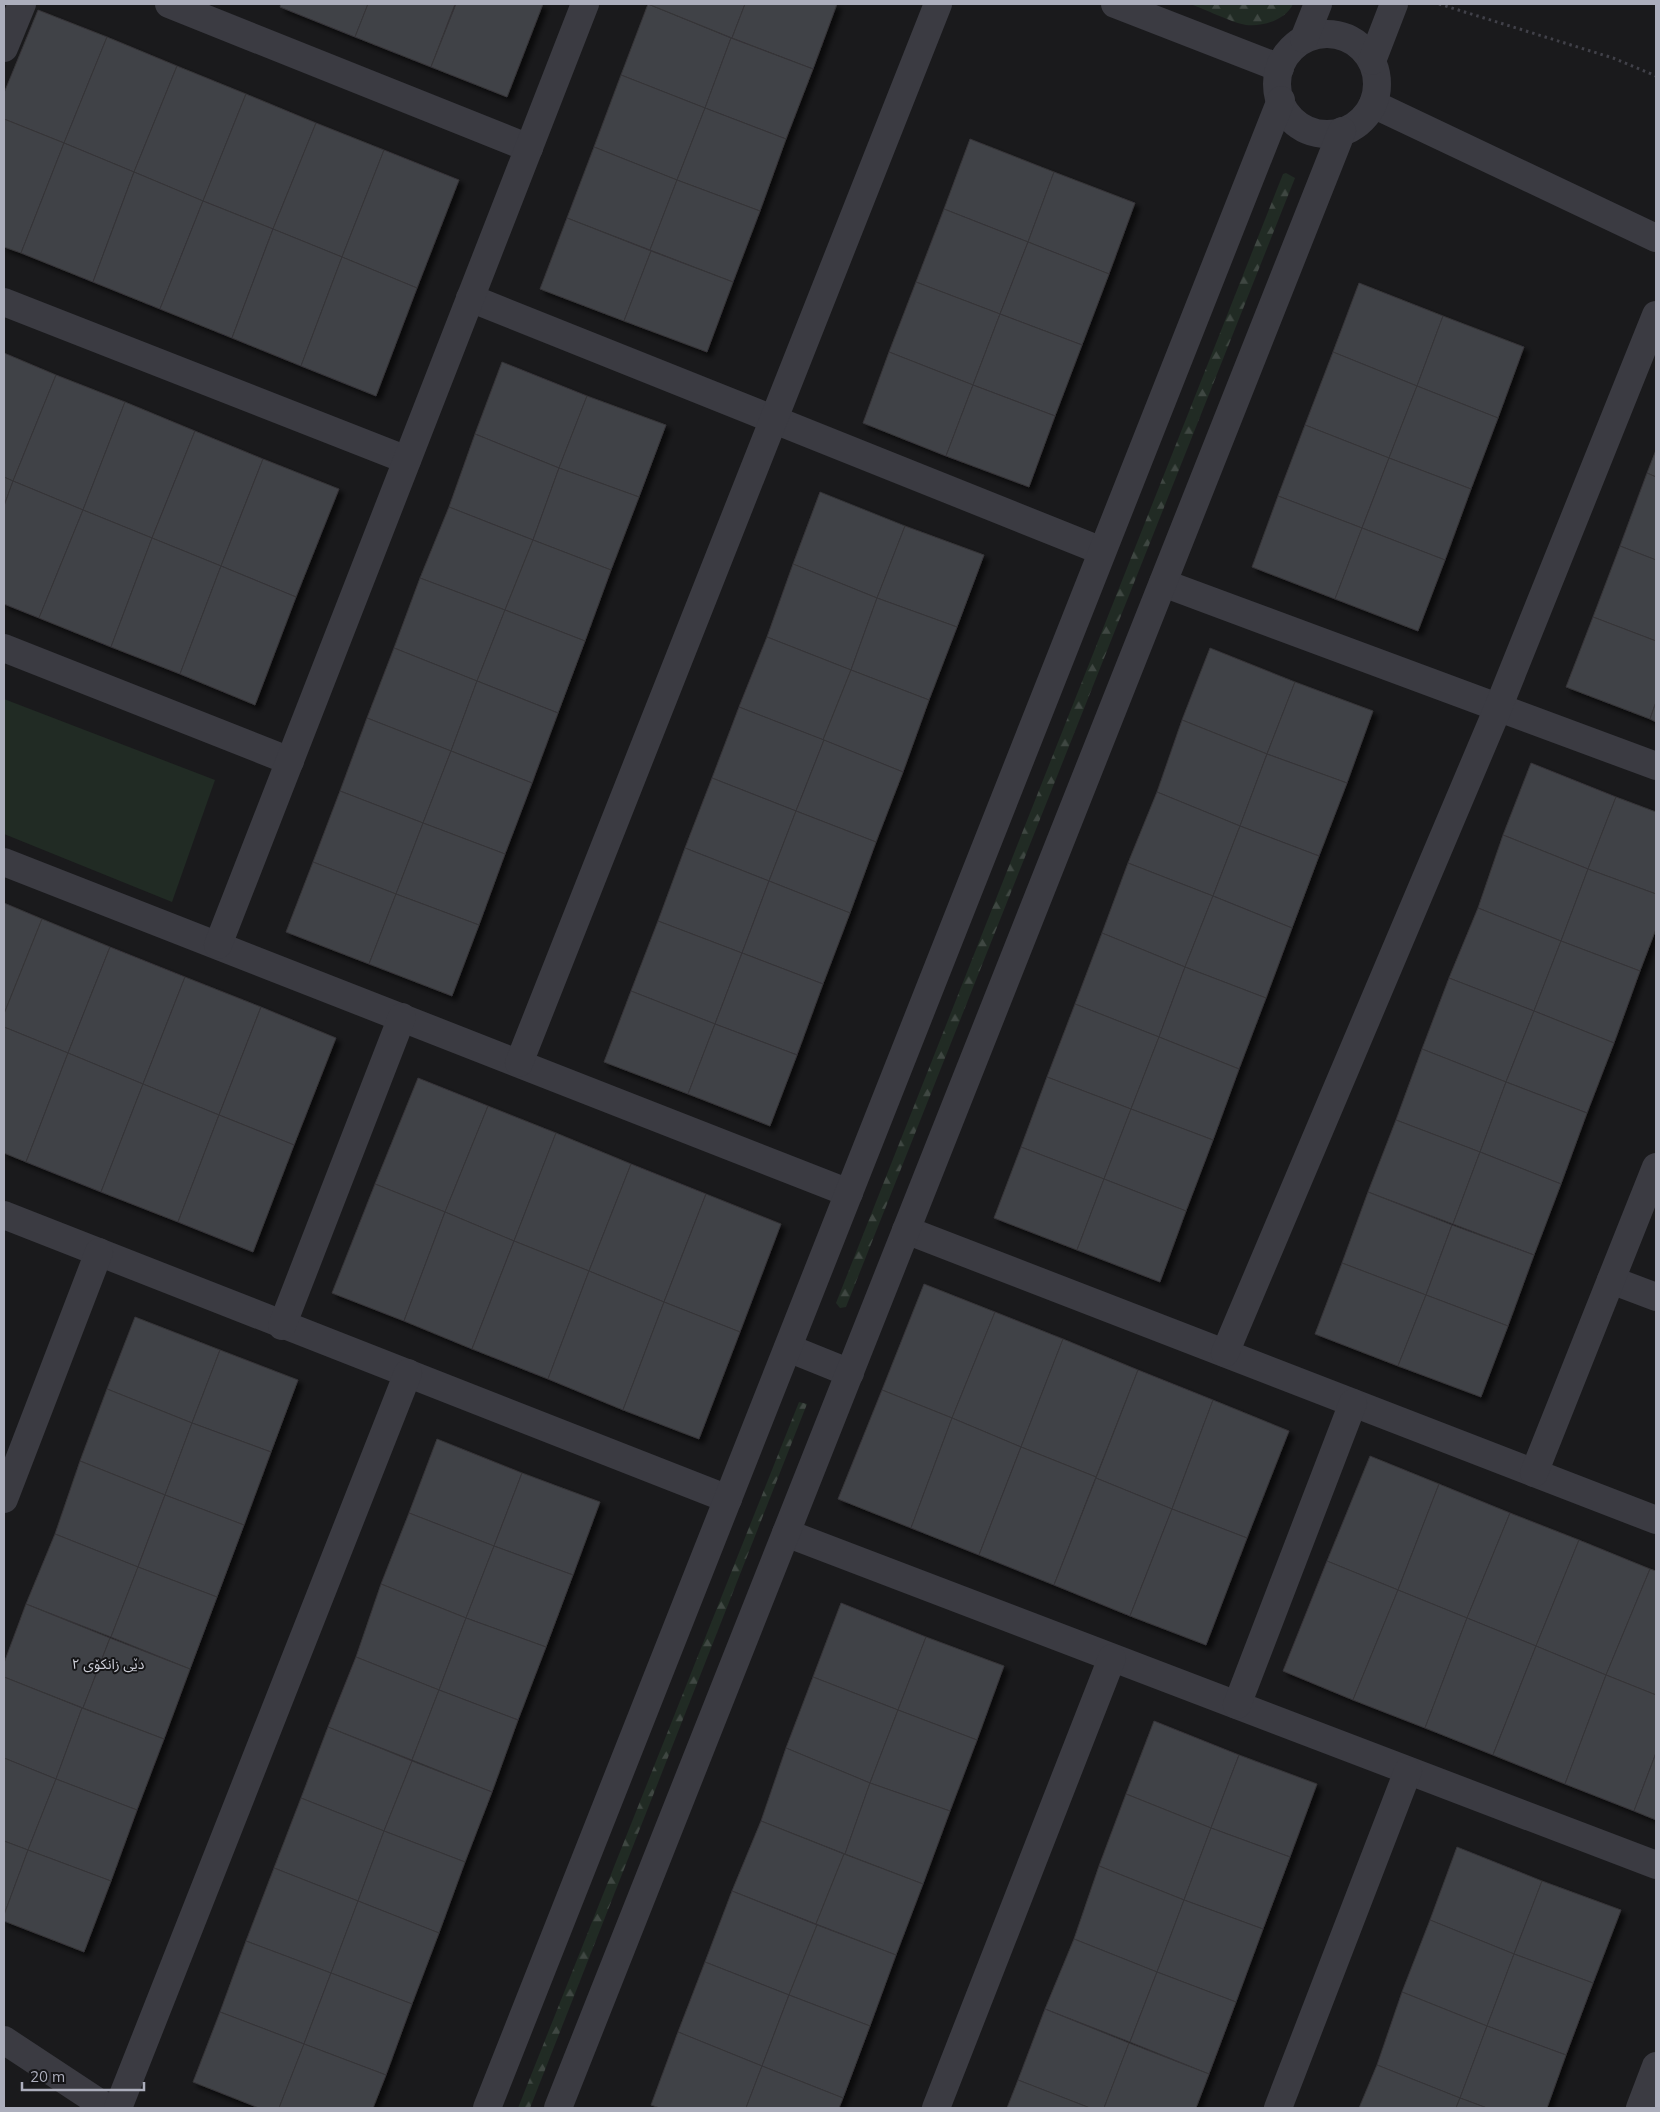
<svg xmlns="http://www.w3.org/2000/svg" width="1660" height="2112" font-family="Mulish,'Noto Sans Arabic',sans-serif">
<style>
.forest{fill:url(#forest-firs)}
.park{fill:#212b24}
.building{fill:#414246;stroke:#353438;filter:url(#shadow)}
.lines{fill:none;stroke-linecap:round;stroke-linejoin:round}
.path{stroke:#414149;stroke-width:3;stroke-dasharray:2.5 4;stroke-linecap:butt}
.minor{stroke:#3b3b42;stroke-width:28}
.tertiary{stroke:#3b3b42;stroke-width:28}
.labels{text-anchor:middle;stroke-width:4;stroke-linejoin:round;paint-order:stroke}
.neighbourhood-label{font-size:14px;fill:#cdced8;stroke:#151517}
</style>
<defs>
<pattern id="forest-firs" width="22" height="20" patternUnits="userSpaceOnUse" patternTransform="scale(1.25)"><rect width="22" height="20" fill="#212b24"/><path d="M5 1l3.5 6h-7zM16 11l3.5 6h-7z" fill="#3f4742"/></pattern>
<filter id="shadow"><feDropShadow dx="4.5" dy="4.5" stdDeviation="2.5" flood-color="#0009"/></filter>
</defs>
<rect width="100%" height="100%" fill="#1a1a1c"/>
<!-- forest -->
<g class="forest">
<path d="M 1190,4 L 1293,4 C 1286,20 1262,27 1246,25 C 1230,22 1205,9 1190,4 Z"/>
<path d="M 1286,173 L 1295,178 L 846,1307 L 840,1308 L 836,1303 L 1283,174 Z"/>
<path d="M 799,1402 L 807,1404 L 530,2108 L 518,2108 Z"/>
</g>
<!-- park -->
<path class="park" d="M 4,699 L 215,780 L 172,902 L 4,834 Z"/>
<!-- building -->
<g class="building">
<path d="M 281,4 L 368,4 L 355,37 L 280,7 Z"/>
<path d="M 368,4 L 455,4 L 431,67 L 355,37 Z"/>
<path d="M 456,4 L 543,4 L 507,97 L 431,67 Z"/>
<path d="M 648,4 L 731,38 L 705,108 L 621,75 Z"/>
<path d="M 648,4 L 745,4 L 732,38 Z"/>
<path d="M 745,4 L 837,4 L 813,69 L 732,38 Z"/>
<path d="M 38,10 L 107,37 L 64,143 L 4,119 L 4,93 Z"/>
<path d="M 107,37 L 177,66 L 134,172 L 64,143 Z"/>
<path d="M 731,38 L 813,69 L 786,139 L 705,108 Z"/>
<path d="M 177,66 L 246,94 L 203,201 L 134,172 Z"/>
<path d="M 621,75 L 705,108 L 677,180 L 594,147 Z"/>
<path d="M 246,94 L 316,123 L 273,229 L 203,201 Z"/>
<path d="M 705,108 L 786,139 L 760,211 L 677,180 Z"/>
<path d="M 4,119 L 64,143 L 21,253 L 4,247 Z"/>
<path d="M 316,123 L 384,150 L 342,257 L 273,229 Z"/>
<path d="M 970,139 L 1054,172 L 1028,242 L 944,209 Z"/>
<path d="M 64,143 L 134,172 L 93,282 L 21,253 Z"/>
<path d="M 594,147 L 677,180 L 650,250 L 567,218 Z"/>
<path d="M 384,150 L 459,180 L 417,288 L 342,257 Z"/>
<path d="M 134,172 L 203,201 L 160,309 L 93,282 Z"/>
<path d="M 1054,172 L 1135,203 L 1109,274 L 1028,242 Z"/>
<path d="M 677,180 L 760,211 L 733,282 L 650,250 Z"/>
<path d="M 203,201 L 273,229 L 232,338 L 160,309 Z"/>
<path d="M 944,209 L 1028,242 L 1000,314 L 916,282 Z"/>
<path d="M 567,218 L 651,251 L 624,321 L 540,289 Z"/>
<path d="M 273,229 L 342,257 L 301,366 L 232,338 Z"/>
<path d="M 1028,242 L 1109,274 L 1082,345 L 1000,314 Z"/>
<path d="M 651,251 L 733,282 L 707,352 L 624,321 Z"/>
<path d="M 342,257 L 417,288 L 376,396 L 301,366 Z"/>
<path d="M 916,282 L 1000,314 L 973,385 L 889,352 Z"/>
<path d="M 1359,283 L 1443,316 L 1417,386 L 1333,352 Z"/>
<path d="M 1000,314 L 1082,345 L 1055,416 L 973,385 Z"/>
<path d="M 1443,316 L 1524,347 L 1498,418 L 1417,386 Z"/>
<path d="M 889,352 L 973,385 L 946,456 L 863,423 Z"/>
<path d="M 1333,352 L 1417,386 L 1389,458 L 1305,425 Z"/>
<path d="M 4,353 L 56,375 L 13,481 L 4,477 Z"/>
<path d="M 502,362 L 587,396 L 559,468 L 475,434 Z"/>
<path d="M 56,375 L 125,402 L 83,510 L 13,481 Z"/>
<path d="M 973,385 L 1055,416 L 1029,487 L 946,456 Z"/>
<path d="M 1417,386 L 1498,418 L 1471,489 L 1389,458 Z"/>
<path d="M 587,396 L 666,425 L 639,497 L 559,468 Z"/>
<path d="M 125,402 L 195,431 L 152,538 L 83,510 Z"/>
<path d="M 1305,425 L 1389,458 L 1362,528 L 1278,496 Z"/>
<path d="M 195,431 L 263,459 L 221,566 L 152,538 Z"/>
<path d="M 475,434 L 559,468 L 533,540 L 449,507 Z"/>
<path d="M 1656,450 L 1656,477 L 1647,473 Z"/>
<path d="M 1389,458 L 1471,489 L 1445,560 L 1362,528 Z"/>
<path d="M 263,459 L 339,489 L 296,597 L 221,566 Z"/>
<path d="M 559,468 L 639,497 L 611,570 L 533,540 Z"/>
<path d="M 1647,473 L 1656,477 L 1656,560 L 1620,546 Z"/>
<path d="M 4,477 L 13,481 L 4,506 Z"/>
<path d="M 13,481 L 83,510 L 39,618 L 4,604 L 4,506 Z"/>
<path d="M 820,492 L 905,526 L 877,598 L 793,564 Z"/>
<path d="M 1278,496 L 1362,528 L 1335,599 L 1252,567 Z"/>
<path d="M 449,507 L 533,540 L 505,610 L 420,578 Z"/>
<path d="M 83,510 L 152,538 L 111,647 L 39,618 Z"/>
<path d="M 905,526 L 984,555 L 957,627 L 877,598 Z"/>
<path d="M 1362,528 L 1445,560 L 1418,631 L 1335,599 Z"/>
<path d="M 152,538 L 221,566 L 180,674 L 111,647 Z"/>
<path d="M 533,540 L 611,570 L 585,641 L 505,610 Z"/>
<path d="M 1620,546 L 1656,560 L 1656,641 L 1593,617 Z"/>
<path d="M 793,564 L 877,598 L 851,670 L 767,637 Z"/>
<path d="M 221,566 L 296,597 L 255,705 L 180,674 Z"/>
<path d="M 420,578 L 505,610 L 477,681 L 394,648 Z"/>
<path d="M 877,598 L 957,627 L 929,700 L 851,670 Z"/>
<path d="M 505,610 L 585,641 L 558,713 L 477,681 Z"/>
<path d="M 1593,617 L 1656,641 L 1656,702 L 1650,719 L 1566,687 Z"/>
<path d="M 767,637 L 851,670 L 823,740 L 739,707 Z"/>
<path d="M 394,648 L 477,681 L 451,751 L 367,718 Z"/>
<path d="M 1210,648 L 1295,682 L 1267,754 L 1182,720 Z"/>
<path d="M 851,670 L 929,700 L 903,772 L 823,740 Z"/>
<path d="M 477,681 L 558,713 L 532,783 L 451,751 Z"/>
<path d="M 1295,682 L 1373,711 L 1347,783 L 1267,754 Z"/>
<path d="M 1656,702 L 1656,722 L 1650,719 Z"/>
<path d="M 739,707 L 824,740 L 796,811 L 712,778 Z"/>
<path d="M 367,718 L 451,751 L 423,823 L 340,791 Z"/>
<path d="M 1182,720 L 1267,754 L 1240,826 L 1157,792 Z"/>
<path d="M 824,740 L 903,772 L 876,842 L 796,811 Z"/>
<path d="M 451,751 L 532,783 L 505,854 L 423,823 Z"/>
<path d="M 1267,754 L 1347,783 L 1319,856 L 1240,826 Z"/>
<path d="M 1531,763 L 1616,797 L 1588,869 L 1503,835 Z"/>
<path d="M 712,778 L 796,811 L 769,881 L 685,848 Z"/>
<path d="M 340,791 L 423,823 L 396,894 L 313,862 Z"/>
<path d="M 1157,792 L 1240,826 L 1213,896 L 1128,863 Z"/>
<path d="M 1616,797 L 1656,812 L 1656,894 L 1588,869 Z"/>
<path d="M 796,811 L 876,842 L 850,913 L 769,881 Z"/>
<path d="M 423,823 L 505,854 L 479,925 L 396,894 Z"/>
<path d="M 1240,826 L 1319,856 L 1292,928 L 1213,896 Z"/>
<path d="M 1503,835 L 1588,869 L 1561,941 L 1478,908 Z"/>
<path d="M 685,848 L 769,881 L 742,953 L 658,921 Z"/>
<path d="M 313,862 L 396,894 L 369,964 L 286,932 Z"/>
<path d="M 1128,863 L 1213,896 L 1185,967 L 1102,933 Z"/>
<path d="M 1588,869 L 1656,894 L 1656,929 L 1640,971 L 1561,941 Z"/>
<path d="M 769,881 L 850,913 L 823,984 L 742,953 Z"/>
<path d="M 396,894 L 479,925 L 452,996 L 369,964 Z"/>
<path d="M 1213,896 L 1292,928 L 1266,998 L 1185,967 Z"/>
<path d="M 4,903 L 42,919 L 4,1014 Z"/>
<path d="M 1478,908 L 1561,941 L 1534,1011 L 1449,978 Z"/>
<path d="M 42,919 L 110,947 L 68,1053 L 4,1027 L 4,1014 Z"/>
<path d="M 658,921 L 742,953 L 715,1024 L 631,991 Z"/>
<path d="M 1102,933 L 1185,967 L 1159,1037 L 1075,1004 Z"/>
<path d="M 1561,941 L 1640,971 L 1614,1043 L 1534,1011 Z"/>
<path d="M 110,947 L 185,977 L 143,1084 L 68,1053 Z"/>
<path d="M 742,953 L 823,984 L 797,1055 L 715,1024 Z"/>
<path d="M 1185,967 L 1266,998 L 1239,1069 L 1159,1037 Z"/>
<path d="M 185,977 L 261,1007 L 219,1115 L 143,1084 Z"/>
<path d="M 1449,978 L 1534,1011 L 1506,1082 L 1422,1049 Z"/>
<path d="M 631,991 L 715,1024 L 688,1094 L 604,1062 Z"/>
<path d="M 1075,1004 L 1159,1037 L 1131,1109 L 1047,1077 Z"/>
<path d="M 261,1007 L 336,1038 L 294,1145 L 219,1115 Z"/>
<path d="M 1534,1011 L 1614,1043 L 1587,1113 L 1506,1082 Z"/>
<path d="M 715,1024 L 797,1055 L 770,1126 L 688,1094 Z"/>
<path d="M 4,1027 L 68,1053 L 26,1162 L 4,1153 Z"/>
<path d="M 1159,1037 L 1239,1069 L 1213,1140 L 1131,1109 Z"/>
<path d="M 1422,1049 L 1506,1082 L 1480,1152 L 1396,1120 Z"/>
<path d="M 68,1053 L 143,1084 L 101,1192 L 26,1162 Z"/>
<path d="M 1047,1077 L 1131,1109 L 1104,1179 L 1021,1147 Z"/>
<path d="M 418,1078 L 488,1106 L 445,1212 L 375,1184 Z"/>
<path d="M 1506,1082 L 1587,1113 L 1561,1184 L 1480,1152 Z"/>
<path d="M 143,1084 L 219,1115 L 178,1222 L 101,1192 Z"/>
<path d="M 488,1106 L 556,1133 L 514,1241 L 445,1212 Z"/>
<path d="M 1131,1109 L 1213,1140 L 1186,1211 L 1104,1179 Z"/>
<path d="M 219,1115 L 294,1145 L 253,1252 L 178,1222 Z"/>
<path d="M 1396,1120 L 1480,1152 L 1453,1224 L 1368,1192 Z"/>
<path d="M 556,1133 L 631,1164 L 589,1271 L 514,1241 Z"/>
<path d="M 1021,1147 L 1104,1179 L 1077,1250 L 994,1218 Z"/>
<path d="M 1480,1152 L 1561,1184 L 1534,1255 L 1453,1224 Z"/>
<path d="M 631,1164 L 706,1194 L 664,1302 L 589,1271 Z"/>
<path d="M 1104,1179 L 1186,1211 L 1160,1282 L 1077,1250 Z"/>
<path d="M 375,1184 L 445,1212 L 404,1321 L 332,1293 Z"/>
<path d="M 1368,1192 L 1452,1225 L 1426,1295 L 1342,1263 Z"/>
<path d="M 706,1194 L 781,1224 L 740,1332 L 664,1302 Z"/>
<path d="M 445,1212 L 514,1241 L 472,1349 L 404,1321 Z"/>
<path d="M 1452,1225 L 1534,1255 L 1508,1326 L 1426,1295 Z"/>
<path d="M 514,1241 L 589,1271 L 548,1379 L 472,1349 Z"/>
<path d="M 1342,1263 L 1426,1295 L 1398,1366 L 1315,1334 Z"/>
<path d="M 589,1271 L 664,1302 L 623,1410 L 548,1379 Z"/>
<path d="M 924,1284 L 995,1312 L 952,1418 L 882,1390 Z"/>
<path d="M 1426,1295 L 1508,1326 L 1481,1397 L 1398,1366 Z"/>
<path d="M 664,1302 L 740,1332 L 699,1439 L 623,1410 Z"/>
<path d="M 995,1312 L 1063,1339 L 1021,1447 L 952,1418 Z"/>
<path d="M 135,1317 L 220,1350 L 192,1423 L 107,1389 Z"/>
<path d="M 1063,1339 L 1138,1370 L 1096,1477 L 1021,1447 Z"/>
<path d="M 220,1350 L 298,1380 L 271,1452 L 192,1423 Z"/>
<path d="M 1138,1370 L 1213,1400 L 1172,1509 L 1096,1478 Z"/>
<path d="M 107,1389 L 192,1423 L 165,1495 L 80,1461 Z"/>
<path d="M 882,1390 L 952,1418 L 911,1528 L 838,1499 Z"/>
<path d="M 1213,1400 L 1289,1431 L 1247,1538 L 1172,1509 Z"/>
<path d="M 952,1418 L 1021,1447 L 979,1555 L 911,1528 Z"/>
<path d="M 192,1423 L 271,1452 L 244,1525 L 165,1495 Z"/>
<path d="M 437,1439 L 522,1473 L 494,1546 L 409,1513 Z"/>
<path d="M 1021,1447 L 1096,1477 L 1054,1585 L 979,1555 Z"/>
<path d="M 1370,1456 L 1439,1484 L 1398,1590 L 1327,1561 Z"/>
<path d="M 80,1461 L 165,1495 L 138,1567 L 55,1534 Z"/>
<path d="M 522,1473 L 600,1502 L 573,1575 L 494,1546 Z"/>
<path d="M 1096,1478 L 1172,1509 L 1130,1616 L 1054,1585 Z"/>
<path d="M 1439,1484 L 1510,1513 L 1467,1618 L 1398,1590 Z"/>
<path d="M 165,1495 L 244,1525 L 217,1597 L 138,1567 Z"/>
<path d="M 1172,1509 L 1247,1538 L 1206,1645 L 1130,1616 Z"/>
<path d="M 409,1513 L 494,1546 L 466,1618 L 381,1584 Z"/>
<path d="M 1510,1513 L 1579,1540 L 1536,1646 L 1467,1618 Z"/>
<path d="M 55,1534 L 138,1567 L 111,1637 L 26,1604 Z"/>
<path d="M 1579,1540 L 1650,1569 L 1606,1675 L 1536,1646 Z"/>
<path d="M 494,1546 L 573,1575 L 546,1647 L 466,1618 Z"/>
<path d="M 1327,1561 L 1398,1590 L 1353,1700 L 1283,1671 Z"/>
<path d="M 138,1567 L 217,1597 L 190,1669 L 111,1637 Z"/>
<path d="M 1650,1569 L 1656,1571 L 1656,1695 L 1606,1675 Z"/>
<path d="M 381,1584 L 466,1618 L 439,1690 L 356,1657 Z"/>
<path d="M 1398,1590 L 1467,1618 L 1425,1728 L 1353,1700 Z"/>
<path d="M 841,1603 L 926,1637 L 898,1710 L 813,1677 Z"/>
<path d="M 26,1604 L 110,1638 L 83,1708 L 4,1677 L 4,1663 Z"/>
<path d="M 466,1618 L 546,1647 L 518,1720 L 439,1690 Z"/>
<path d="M 1467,1618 L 1536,1646 L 1493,1755 L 1425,1728 Z"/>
<path d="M 926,1637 L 1004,1666 L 977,1740 L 898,1710 Z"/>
<path d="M 110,1638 L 190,1669 L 164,1739 L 83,1708 Z"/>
<path d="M 1536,1646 L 1606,1675 L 1565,1784 L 1493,1755 Z"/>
<path d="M 356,1657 L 439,1690 L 412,1760 L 328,1727 Z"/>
<path d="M 1606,1675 L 1656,1695 L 1656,1753 L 1634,1811 L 1565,1784 Z"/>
<path d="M 4,1677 L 82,1708 L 56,1779 L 4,1758 Z"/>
<path d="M 813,1677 L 898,1710 L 870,1783 L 786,1748 Z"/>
<path d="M 439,1690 L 518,1720 L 492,1792 L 412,1760 Z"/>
<path d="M 82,1708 L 164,1739 L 137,1810 L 56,1779 Z"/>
<path d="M 898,1710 L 977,1740 L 950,1811 L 870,1783 Z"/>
<path d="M 1154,1721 L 1239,1755 L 1211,1828 L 1126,1794 Z"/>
<path d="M 328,1727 L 412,1761 L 384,1831 L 301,1798 Z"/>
<path d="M 786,1748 L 870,1783 L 845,1854 L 761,1821 Z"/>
<path d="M 1656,1753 L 1656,1820 L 1634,1811 Z"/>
<path d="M 1239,1755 L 1317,1784 L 1290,1857 L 1211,1828 Z"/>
<path d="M 4,1758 L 56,1779 L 28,1850 L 4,1841 Z"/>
<path d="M 412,1761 L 492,1792 L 465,1862 L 384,1831 Z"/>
<path d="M 56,1779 L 137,1810 L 111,1881 L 28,1850 Z"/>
<path d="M 870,1783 L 950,1811 L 923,1884 L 845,1854 Z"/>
<path d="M 1126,1794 L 1211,1828 L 1184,1900 L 1099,1866 Z"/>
<path d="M 301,1798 L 384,1831 L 358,1901 L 274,1868 Z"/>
<path d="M 761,1821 L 844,1854 L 816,1924 L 732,1891 Z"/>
<path d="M 1211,1828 L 1290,1857 L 1263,1929 L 1184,1900 Z"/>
<path d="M 384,1831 L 465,1862 L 439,1933 L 358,1901 Z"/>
<path d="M 4,1841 L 28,1850 L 4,1915 Z"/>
<path d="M 1457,1847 L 1542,1881 L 1514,1954 L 1430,1920 Z"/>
<path d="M 28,1850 L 111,1881 L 84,1952 L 4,1921 L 4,1915 Z"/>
<path d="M 844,1854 L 923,1884 L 896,1955 L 816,1924 Z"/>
<path d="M 1099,1866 L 1184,1900 L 1157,1972 L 1074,1939 Z"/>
<path d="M 274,1868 L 358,1901 L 331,1973 L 246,1941 Z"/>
<path d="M 1542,1881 L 1621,1910 L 1593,1983 L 1514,1954 Z"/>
<path d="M 732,1891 L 817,1925 L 789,1995 L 705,1962 Z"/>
<path d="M 1184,1900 L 1263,1929 L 1236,2002 L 1157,1972 Z"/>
<path d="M 358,1901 L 439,1933 L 412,2004 L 331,1973 Z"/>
<path d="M 1430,1920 L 1514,1954 L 1487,2026 L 1402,1992 Z"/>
<path d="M 817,1925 L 896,1955 L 870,2026 L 789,1995 Z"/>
<path d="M 1074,1939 L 1157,1972 L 1130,2042 L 1045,2009 Z"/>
<path d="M 246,1941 L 331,1973 L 304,2044 L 220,2012 Z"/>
<path d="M 1514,1954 L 1593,1983 L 1566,2055 L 1487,2026 Z"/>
<path d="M 705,1962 L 789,1995 L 762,2066 L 678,2032 Z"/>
<path d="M 1157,1972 L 1236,2002 L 1209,2074 L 1130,2042 Z"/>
<path d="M 331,1973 L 412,2004 L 386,2075 L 304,2044 Z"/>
<path d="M 1402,1992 L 1487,2026 L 1460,2098 L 1377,2065 Z"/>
<path d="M 789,1995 L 870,2026 L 843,2098 L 762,2066 Z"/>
<path d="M 1045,2009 L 1129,2043 L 1104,2108 L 1090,2108 L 1018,2080 Z"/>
<path d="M 220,2012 L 304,2044 L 279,2108 L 259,2108 L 193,2082 Z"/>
<path d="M 1487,2026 L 1566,2055 L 1547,2108 L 1487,2108 L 1460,2098 Z"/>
<path d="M 678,2032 L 762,2066 L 746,2108 L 660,2108 L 651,2105 Z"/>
<path d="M 1129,2043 L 1209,2074 L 1196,2108 L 1104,2108 Z"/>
<path d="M 304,2044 L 386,2075 L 373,2108 L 279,2108 Z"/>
<path d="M 1377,2065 L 1460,2098 L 1456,2108 L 1359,2108 Z"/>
<path d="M 762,2066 L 843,2098 L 839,2108 L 746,2108 Z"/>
<path d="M 1018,2080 L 1090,2108 L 1007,2108 Z"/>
<path d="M 1460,2098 L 1487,2108 L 1456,2108 Z"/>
</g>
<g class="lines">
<!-- path -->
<path class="path" d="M 1439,4 L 1613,58 L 1656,76"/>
<!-- minor -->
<g class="minor">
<path d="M 169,4 L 529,148"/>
<path d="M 1115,4 L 1280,68"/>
<path d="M 4,48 L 22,4"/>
<path d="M 1373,104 L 1656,238"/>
<path d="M 470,298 L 1102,551"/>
<path d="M 4,302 L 407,460"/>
<path d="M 1163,583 L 1656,766"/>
<path d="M 4,648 L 290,761"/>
<path d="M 4,862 L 849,1193"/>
<path d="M 218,945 L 585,4"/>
<path d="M 519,1063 L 938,4"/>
<path d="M 4,1215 L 728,1499"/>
<path d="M 906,1230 L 1656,1520"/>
<path d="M 1611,1280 L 1656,1297"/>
<path d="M 282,1326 L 402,1017"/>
<path d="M 1225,1353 L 1498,708 L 1656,315"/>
<path d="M 1534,1473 L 1656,1167"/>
<path d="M 4,1499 L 99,1252"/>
<path d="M 786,1533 L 1656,1865"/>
<path d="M 1237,1705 L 1353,1403"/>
<path d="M 4,2040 L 107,2108"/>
<path d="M 118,2108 L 408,1373"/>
<path d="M 936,2108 L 1112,1658"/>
<path d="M 1278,2108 L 1408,1771"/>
<path d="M 1640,2108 L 1656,2066"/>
</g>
<!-- tertiary -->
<g class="tertiary">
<circle cx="1327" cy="84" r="50"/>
<path d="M 1304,39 L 1318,4"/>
<path d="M 1372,61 L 1394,4"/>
<path d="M 788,1348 L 850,1373"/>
<path d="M 487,2108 L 1281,100"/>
<path d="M 558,2108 L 1342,131"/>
</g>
</g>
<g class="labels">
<!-- neighbourhood labels -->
<g class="neighbourhood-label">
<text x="108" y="1669">دێی زانکۆی ٢</text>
</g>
</g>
<!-- border -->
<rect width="1660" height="2112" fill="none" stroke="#acaebc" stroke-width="10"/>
<!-- scale -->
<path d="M22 2082v8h122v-8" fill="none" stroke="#acaebc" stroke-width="2.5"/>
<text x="30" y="2082" font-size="15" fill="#acaebc" stroke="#151517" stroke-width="4" paint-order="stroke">20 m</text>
</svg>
